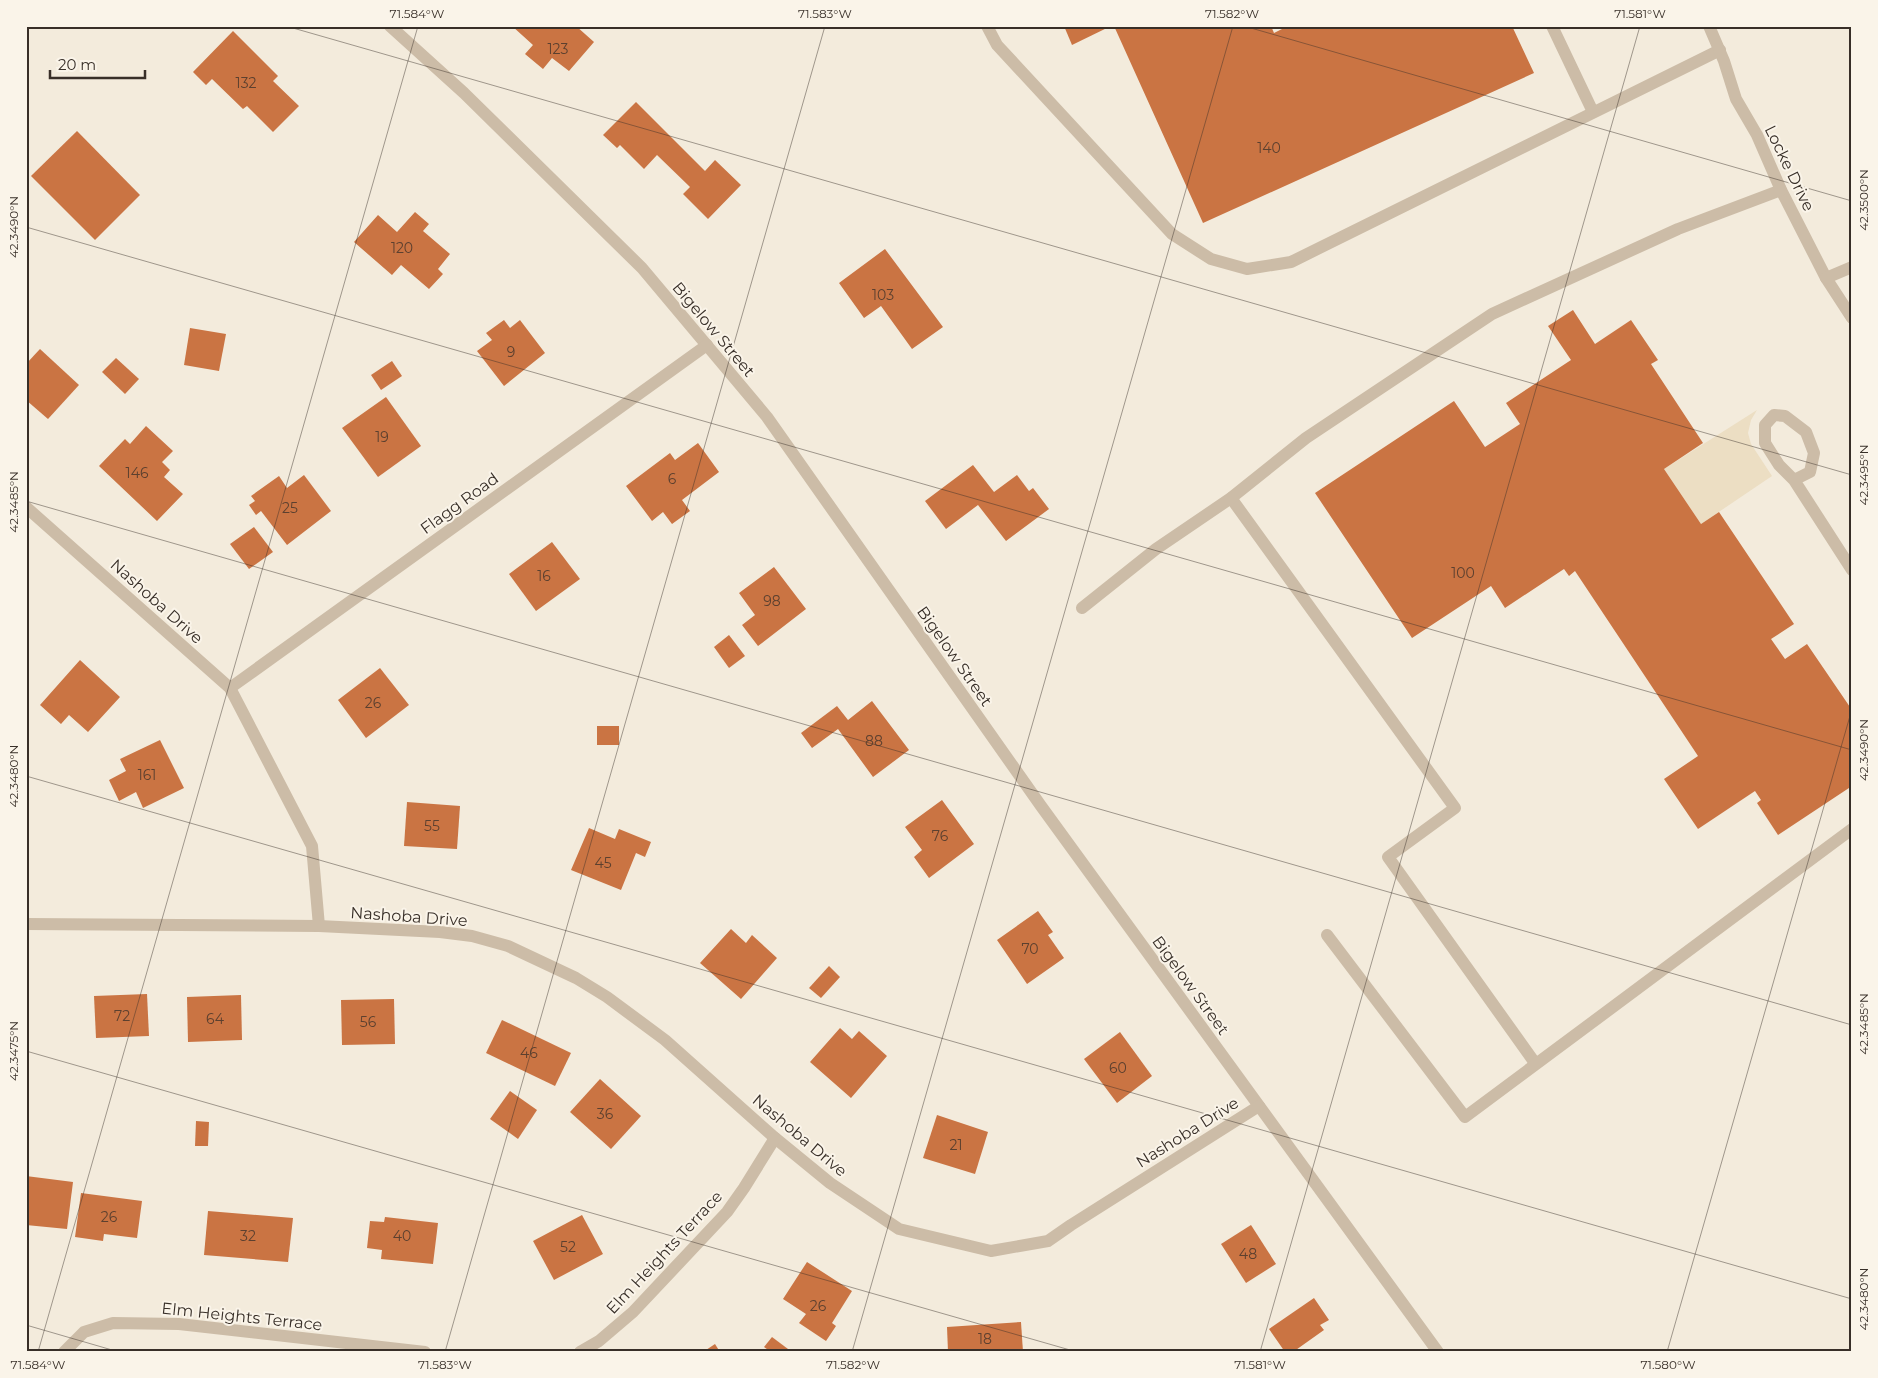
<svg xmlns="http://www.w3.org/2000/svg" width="1878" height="1378" font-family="Montserrat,sans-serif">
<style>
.plaza{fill:#ecdec3}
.building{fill:#ca7443}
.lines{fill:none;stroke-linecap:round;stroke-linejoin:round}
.minor{stroke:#ccbca7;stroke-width:12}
.ticks{fill:none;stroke:#382f28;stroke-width:1;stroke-opacity:0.45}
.labels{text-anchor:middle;stroke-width:4;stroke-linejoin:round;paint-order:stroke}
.number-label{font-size:14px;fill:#5c402f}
.street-label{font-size:16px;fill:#382f28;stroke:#faf4e9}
.neatline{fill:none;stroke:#382f28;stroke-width:2}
.ticks-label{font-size:12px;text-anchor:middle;fill:#382f28}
</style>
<rect width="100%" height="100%" fill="#f3ebdc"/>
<!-- plaza -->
<path class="plaza" d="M 1757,410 L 1751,420 L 1748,433 L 1751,444 L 1772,476 L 1701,524 L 1664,469 Z"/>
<!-- building -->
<g class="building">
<path d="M 512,26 L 576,26 L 594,42 L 569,71 L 552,58 L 543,69 L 525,54 L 533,45 Z"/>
<path d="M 1064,26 L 1111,26 L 1072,45 Z"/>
<path d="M 1114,26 L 1271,26 L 1274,33 L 1288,26 L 1512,26 L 1534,73 L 1203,223 Z"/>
<path d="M 233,31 L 278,76 L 273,81 L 299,106 L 273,132 L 247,106 L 243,109 L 212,79 L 206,85 L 193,72 Z"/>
<path d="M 636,102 L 705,171 L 715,160 L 741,185 L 708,219 L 683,194 L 690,187 L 657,155 L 644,169 L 620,145 L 617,148 L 603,135 Z"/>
<path d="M 77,131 L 140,195 L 95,240 L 31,176 Z"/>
<path d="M 415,212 L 429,224 L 423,231 L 450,254 L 438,269 L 443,274 L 429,289 L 401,265 L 392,275 L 354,242 L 378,215 L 397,232 Z"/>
<path d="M 885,249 L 943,327 L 912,349 L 881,306 L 864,318 L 839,283 Z"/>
<path d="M 1573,310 L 1595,344 L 1631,320 L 1658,360 L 1651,364 L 1703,443 L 1664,469 L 1701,524 L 1719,512 L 1794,624 L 1771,639 L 1785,659 L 1807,644 L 1852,710 L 1852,786 L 1778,835 L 1757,803 L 1761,800 L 1755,791 L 1698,829 L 1664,779 L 1698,756 L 1575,571 L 1569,576 L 1564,569 L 1505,608 L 1491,586 L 1412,638 L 1315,493 L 1454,401 L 1485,447 L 1520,424 L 1506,403 L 1571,360 L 1548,326 Z"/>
<path d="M 504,320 L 510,328 L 520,320 L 545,353 L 504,386 L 477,351 L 492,340 L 486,333 Z"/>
<path d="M 190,328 L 226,334 L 219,371 L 184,365 Z"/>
<path d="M 40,349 L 79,385 L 48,419 L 26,400 L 26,364 Z"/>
<path d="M 116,358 L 139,379 L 125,394 L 102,372 Z"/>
<path d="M 392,361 L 402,376 L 381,390 L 371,375 Z"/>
<path d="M 386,397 L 421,446 L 378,477 L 342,428 Z"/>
<path d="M 146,426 L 173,451 L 162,462 L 170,470 L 164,477 L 183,494 L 157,521 L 99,466 L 125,439 L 130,444 Z"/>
<path d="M 698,443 L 719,472 L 682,500 L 690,511 L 672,524 L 663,512 L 652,521 L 626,486 L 670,453 L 675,460 Z"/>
<path d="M 973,465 L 994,492 L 1017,475 L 1029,491 L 1033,488 L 1049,509 L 1006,541 L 978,505 L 946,529 L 925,501 Z"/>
<path d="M 304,475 L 331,511 L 287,545 L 261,511 L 256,515 L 249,505 L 255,501 L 251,496 L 279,476 L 287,488 Z"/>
<path d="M 254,527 L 273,552 L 249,569 L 230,544 Z"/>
<path d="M 552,542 L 580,579 L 536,611 L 509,574 Z"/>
<path d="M 774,567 L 806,609 L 758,646 L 742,625 L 755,615 L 739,593 Z"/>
<path d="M 729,635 L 745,656 L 729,668 L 714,647 Z"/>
<path d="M 80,660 L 120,697 L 88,732 L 69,715 L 61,724 L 40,705 Z"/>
<path d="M 380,668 L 409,705 L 366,738 L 338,700 Z"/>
<path d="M 872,701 L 909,750 L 873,777 L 838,729 L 812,748 L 801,733 L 837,706 L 848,720 Z"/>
<rect x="597" y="726" width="22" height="19"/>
<path d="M 160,740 L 184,788 L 143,808 L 136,792 L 119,801 L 109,780 L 126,771 L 120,759 Z"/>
<path d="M 942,800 L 974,844 L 929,878 L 914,857 L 922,850 L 905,827 Z"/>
<path d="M 407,802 L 460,806 L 457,849 L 404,846 Z"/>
<path d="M 589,828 L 615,839 L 619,829 L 651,842 L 645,857 L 636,853 L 621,890 L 571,870 Z"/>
<path d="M 1038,911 L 1053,932 L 1048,935 L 1064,958 L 1027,984 L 997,940 Z"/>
<path d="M 731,929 L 746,943 L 752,935 L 777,958 L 741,999 L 700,963 Z"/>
<path d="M 829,966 L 840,977 L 821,998 L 809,988 Z"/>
<path d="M 147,994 L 149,1036 L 96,1038 L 94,996 Z"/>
<path d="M 241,995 L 242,1040 L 188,1042 L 187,997 Z"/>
<path d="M 394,999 L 395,1044 L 342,1045 L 341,1000 Z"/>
<path d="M 502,1020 L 571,1053 L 555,1086 L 486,1053 Z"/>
<path d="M 840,1028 L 852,1039 L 859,1031 L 887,1056 L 851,1098 L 810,1062 Z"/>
<path d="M 1120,1032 L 1152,1076 L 1117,1103 L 1084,1059 Z"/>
<path d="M 600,1079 L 641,1116 L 611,1149 L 570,1112 Z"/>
<path d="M 510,1091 L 537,1110 L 518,1139 L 490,1119 Z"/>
<path d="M 937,1115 L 988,1132 L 975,1174 L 923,1158 Z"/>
<path d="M 196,1121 L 209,1122 L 208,1146 L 195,1146 Z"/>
<path d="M 26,1176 L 73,1182 L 67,1229 L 26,1225 Z"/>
<path d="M 81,1193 L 142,1201 L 137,1238 L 104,1234 L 103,1241 L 75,1237 Z"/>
<path d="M 208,1211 L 293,1218 L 288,1262 L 204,1255 Z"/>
<path d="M 582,1215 L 603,1254 L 554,1280 L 533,1241 Z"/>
<path d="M 385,1217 L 438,1223 L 433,1264 L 381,1259 L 382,1250 L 367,1248 L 370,1221 L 384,1222 Z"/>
<path d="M 1251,1225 L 1276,1264 L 1246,1283 L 1221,1244 Z"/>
<path d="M 807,1262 L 852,1291 L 832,1323 L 836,1326 L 826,1341 L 799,1323 L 806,1314 L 783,1299 Z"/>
<path d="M 1314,1298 L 1329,1320 L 1320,1325 L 1324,1330 L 1293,1352 L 1285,1352 L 1269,1329 Z"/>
<path d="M 1021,1322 L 1023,1352 L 948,1352 L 947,1327 Z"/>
<path d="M 772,1337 L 792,1352 L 771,1352 L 764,1347 Z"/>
<path d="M 715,1344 L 720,1352 L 703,1352 Z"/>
</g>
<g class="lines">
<!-- minor -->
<g class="minor">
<path d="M 390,26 L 464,93 L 642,268 L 767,417 L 1041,806 L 1438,1352"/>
<path d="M 987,26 L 997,45 L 1172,234 L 1211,259 L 1247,269 L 1291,262 L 1720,50"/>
<path d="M 1552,26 L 1593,112"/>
<path d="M 1709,26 L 1724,61 L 1736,99 L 1757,135 L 1781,190 L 1826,278 L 1852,318"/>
<path d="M 1826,278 L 1852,267"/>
<path d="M 1794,480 L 1810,472 L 1814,453 L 1806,432 L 1785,416 L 1774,415 L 1765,425 L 1765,443 L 1779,465 L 1794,480 L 1852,570"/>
<path d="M 1231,498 L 1455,808 L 1388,857 L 1535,1063"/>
<path d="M 26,507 L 230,688 L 312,846 L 319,926"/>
<path d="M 1082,608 L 1156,549 L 1231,498 L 1306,438 L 1492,314 L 1678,229 L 1781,190"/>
<path d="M 230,688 L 707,345"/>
<path d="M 26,924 L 319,926 L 440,932 L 472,936 L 508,946 L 576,978 L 607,997 L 665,1040 L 775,1138 L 830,1183 L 899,1229 L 991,1251 L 1048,1241 L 1071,1225 L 1259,1106"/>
<path d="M 1327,935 L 1465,1117 L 1852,829"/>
<path d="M 64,1352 L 84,1332 L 113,1323 L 179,1324 L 425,1352"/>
<path d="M 580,1352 L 599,1341 L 633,1312 L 727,1212 L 744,1188 L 775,1138"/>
</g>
</g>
<!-- ticks -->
<path class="ticks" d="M 286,26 L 1852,475M 1244,26 L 1852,201M 26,227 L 1852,750M 26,501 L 1852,1025M 26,776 L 1852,1299M 26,1051 L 1077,1352M 26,1325 L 119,1352M 38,1352 L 418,26M 445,1352 L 825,26M 852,1352 L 1233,26M 1260,1352 L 1640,26M 1667,1352 L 1852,709"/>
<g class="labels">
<!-- number labels -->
<g class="number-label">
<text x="558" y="54">123</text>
<text x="246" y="88">132</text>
<text x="1269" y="153">140</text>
<text x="402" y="253">120</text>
<text x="883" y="300">103</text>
<text x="511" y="357">9</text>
<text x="382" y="442">19</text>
<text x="137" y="478">146</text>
<text x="672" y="484">6</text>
<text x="290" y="513">25</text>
<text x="1463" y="578">100</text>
<text x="544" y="581">16</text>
<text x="772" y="606">98</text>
<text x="373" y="708">26</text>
<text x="874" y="746">88</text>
<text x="147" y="780">161</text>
<text x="432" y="831">55</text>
<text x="940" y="841">76</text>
<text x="603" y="868">45</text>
<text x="1030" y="954">70</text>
<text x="122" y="1021">72</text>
<text x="215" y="1024">64</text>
<text x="368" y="1027">56</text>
<text x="529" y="1058">46</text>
<text x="1118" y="1073">60</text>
<text x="605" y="1119">36</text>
<text x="956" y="1150">21</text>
<text x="109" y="1222">26</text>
<text x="248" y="1241">32</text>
<text x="402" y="1241">40</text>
<text x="568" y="1252">52</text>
<text x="1248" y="1259">48</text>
<text x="818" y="1311">26</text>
<text x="985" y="1344">18</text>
</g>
<!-- street labels -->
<g class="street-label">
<text transform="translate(1790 168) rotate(64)" y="6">Locke Drive</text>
<text transform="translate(714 329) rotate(50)" y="6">Bigelow Street</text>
<text transform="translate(459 503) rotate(-36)" y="6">Flagg Road</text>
<text transform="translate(157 601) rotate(42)" y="6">Nashoba Drive</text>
<text transform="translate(955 656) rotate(55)" y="6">Bigelow Street</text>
<text transform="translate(409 916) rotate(4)" y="6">Nashoba Drive</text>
<text transform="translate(1191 985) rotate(54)" y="6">Bigelow Street</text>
<text transform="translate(1187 1132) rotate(-32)" y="6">Nashoba Drive</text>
<text transform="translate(800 1135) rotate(40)" y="6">Nashoba Drive</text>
<text transform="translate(664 1252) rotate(-47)" y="6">Elm Heights Terrace</text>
<text transform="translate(242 1316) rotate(6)" y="6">Elm Heights Terrace</text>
</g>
</g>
<!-- border -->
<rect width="1878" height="1378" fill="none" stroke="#faf4e9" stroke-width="55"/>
<!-- scale -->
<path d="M50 70v8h95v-8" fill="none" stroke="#382f28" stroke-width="2.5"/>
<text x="58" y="70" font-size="15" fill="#382f28" stroke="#faf4e9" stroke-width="4" paint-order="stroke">20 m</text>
<rect x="28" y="28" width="1822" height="1322" class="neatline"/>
<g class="ticks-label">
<text x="417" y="18">71.584°W</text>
<text x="825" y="18">71.583°W</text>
<text x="1232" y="18">71.582°W</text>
<text x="1640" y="18">71.581°W</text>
<text transform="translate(1864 200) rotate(-90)" y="4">42.3500°N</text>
<text transform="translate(14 227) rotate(-90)" y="4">42.3490°N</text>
<text transform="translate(1864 475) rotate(-90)" y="4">42.3495°N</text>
<text transform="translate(14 502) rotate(-90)" y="4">42.3485°N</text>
<text transform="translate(1864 750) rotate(-90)" y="4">42.3490°N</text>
<text transform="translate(14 776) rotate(-90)" y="4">42.3480°N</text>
<text transform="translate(1864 1024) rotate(-90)" y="4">42.3485°N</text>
<text transform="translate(14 1051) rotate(-90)" y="4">42.3475°N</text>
<text transform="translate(1864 1299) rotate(-90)" y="4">42.3480°N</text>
<text x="38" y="1369">71.584°W</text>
<text x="445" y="1369">71.583°W</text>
<text x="853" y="1369">71.582°W</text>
<text x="1260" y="1369">71.581°W</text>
<text x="1668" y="1369">71.580°W</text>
</g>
</svg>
